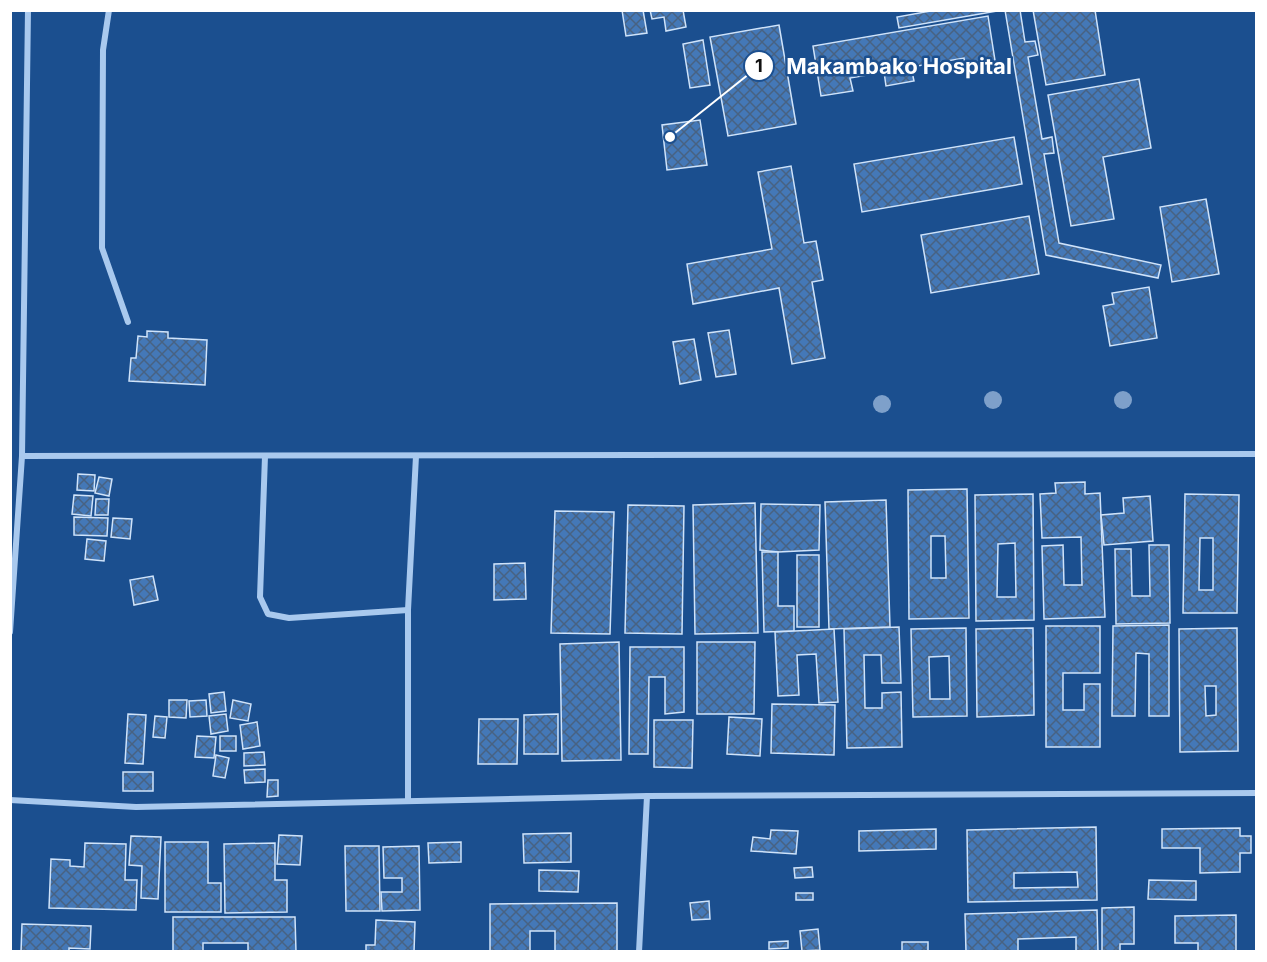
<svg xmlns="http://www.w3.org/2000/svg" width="1267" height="962" font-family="Inter,sans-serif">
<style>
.building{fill:url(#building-cross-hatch);stroke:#cfe3fa;stroke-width:1.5;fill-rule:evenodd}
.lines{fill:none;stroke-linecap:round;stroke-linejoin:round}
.street{stroke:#a9c9ee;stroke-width:6}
.tree{fill:#7ea0ca}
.leader{fill:none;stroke:#fff;stroke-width:2}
.callout-dot{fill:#fff;stroke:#1b4f8f;stroke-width:2}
.mark-label{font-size:18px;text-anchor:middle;font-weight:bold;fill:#111}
.callout-label{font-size:22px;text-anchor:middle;font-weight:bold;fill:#fff;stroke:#1b4f8f;stroke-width:5;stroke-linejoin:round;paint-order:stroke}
</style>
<defs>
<pattern id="building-cross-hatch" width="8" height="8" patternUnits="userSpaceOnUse" patternTransform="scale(1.5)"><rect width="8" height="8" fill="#4478b7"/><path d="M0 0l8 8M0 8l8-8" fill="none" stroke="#486282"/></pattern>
</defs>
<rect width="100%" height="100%" fill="#1b4f8f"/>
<!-- building -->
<g class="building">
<path d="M 622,10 L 643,10 L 647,33 L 626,36 Z"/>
<path d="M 650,10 L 683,10 L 686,27 L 666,31 L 664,17 L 652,19 Z"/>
<path d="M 936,10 L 1003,10 L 899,28 L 897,17 Z"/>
<path d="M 1005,10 L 1020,10 L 1025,42 L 1035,41 L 1038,55 L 1028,57 L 1042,139 L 1052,137 L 1054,153 L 1044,154 L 1059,243 L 1161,265 L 1158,278 L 1046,255 Z"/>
<path d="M 1033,10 L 1095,10 L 1105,75 L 1046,85 Z"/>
<path d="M 988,16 L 996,67 L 966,72 L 964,58 L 911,67 L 914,81 L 886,86 L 884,72 L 850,78 L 853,91 L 821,96 L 813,46 Z"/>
<path d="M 779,25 L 796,124 L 728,136 L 710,37 Z"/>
<path d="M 703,40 L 710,85 L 690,88 L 683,44 Z"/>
<path d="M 1139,79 L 1151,148 L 1103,157 L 1114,219 L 1071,226 L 1048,95 Z"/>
<path d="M 700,120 L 707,165 L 667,170 L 662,125 Z"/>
<path d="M 1014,137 L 1022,184 L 862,212 L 854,164 Z"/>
<path d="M 791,166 L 804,243 L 816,241 L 823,280 L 812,282 L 825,358 L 792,364 L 779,288 L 693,304 L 687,264 L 772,249 L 758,172 Z"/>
<path d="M 1206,199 L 1219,274 L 1172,282 L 1160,207 Z"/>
<path d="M 1029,216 L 1039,274 L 931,293 L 921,235 Z"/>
<path d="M 1149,287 L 1157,338 L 1110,346 L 1103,306 L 1114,304 L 1112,293 Z"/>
<path d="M 729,330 L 736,374 L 716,377 L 708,333 Z"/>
<path d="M 147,331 L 168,332 L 168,338 L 207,340 L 205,385 L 129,381 L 131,358 L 136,358 L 138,336 L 147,337 Z"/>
<path d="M 694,339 L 701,380 L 680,384 L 673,342 Z"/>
<path d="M 78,474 L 95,475 L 94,491 L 77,490 Z"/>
<path d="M 99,477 L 112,479 L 109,496 L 95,493 Z"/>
<path d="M 1085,482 L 1085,494 L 1100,493 L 1105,617 L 1044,619 L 1042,546 L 1063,545 L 1064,585 L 1082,585 L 1081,537 L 1042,538 L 1040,494 L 1056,493 L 1055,483 Z"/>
<path d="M 967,489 L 969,618 L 909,619 L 908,490 ZM 931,536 L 945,536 L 946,578 L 931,578 Z"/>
<path d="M 1033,494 L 1034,620 L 976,621 L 975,495 ZM 1015,543 L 1016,597 L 997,597 L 998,544 Z"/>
<path d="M 1185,494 L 1239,495 L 1237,613 L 1183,613 ZM 1200,538 L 1213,538 L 1213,590 L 1199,590 Z"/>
<path d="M 74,495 L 93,496 L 91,516 L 72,514 Z"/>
<path d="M 1150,496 L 1153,541 L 1104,545 L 1101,515 L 1124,513 L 1123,498 Z"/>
<path d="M 96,499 L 109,499 L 108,515 L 95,515 Z"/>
<path d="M 886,500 L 890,627 L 829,629 L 825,502 Z"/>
<path d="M 755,503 L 758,633 L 695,634 L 693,505 Z"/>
<path d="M 761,504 L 820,505 L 819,550 L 778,552 L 760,550 Z"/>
<path d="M 628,505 L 684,506 L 682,634 L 625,633 Z"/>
<path d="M 555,511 L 614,512 L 610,634 L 551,633 Z"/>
<path d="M 74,517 L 108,518 L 107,536 L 74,535 Z"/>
<path d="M 113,518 L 132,519 L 130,539 L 111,537 Z"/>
<path d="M 87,539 L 106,541 L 104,561 L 85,559 Z"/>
<path d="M 1149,545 L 1169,545 L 1170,623 L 1116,624 L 1115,549 L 1131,549 L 1132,596 L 1150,596 Z"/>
<path d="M 762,552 L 778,552 L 778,606 L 794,606 L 794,631 L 764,632 Z"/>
<rect x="797" y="555" width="22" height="72"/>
<path d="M 525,563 L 526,599 L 494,600 L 494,564 Z"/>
<path d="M 153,576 L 158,600 L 134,605 L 130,580 Z"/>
<path d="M 1169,625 L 1169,716 L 1149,716 L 1149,654 L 1136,653 L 1135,716 L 1112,716 L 1113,626 Z"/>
<path d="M 1046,626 L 1100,626 L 1100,673 L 1063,673 L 1063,710 L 1084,710 L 1084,684 L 1100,684 L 1100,747 L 1046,747 Z"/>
<path d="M 899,627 L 901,683 L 882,683 L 881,655 L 864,655 L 865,708 L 882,708 L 882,693 L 901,692 L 902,747 L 847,748 L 844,629 Z"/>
<path d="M 966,628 L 967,716 L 913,717 L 911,629 ZM 949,656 L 950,699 L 930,699 L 929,657 Z"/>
<path d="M 1033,628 L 1034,715 L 977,717 L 976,629 Z"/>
<path d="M 1237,628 L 1238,751 L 1180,752 L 1179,629 ZM 1205,686 L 1216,686 L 1216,715 L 1206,716 Z"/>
<path d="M 834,629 L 838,702 L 819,703 L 816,654 L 797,655 L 799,695 L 778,696 L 775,632 Z"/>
<path d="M 619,642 L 621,760 L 562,761 L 560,644 Z"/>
<path d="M 697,642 L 755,642 L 754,714 L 697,714 Z"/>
<path d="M 630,647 L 684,647 L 684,712 L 665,714 L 665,677 L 649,677 L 648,754 L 629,754 Z"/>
<path d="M 224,692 L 226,711 L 211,713 L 209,694 Z"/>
<path d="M 169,700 L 187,700 L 186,718 L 169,717 Z"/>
<path d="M 206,700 L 207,716 L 190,717 L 189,701 Z"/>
<path d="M 233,700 L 251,704 L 248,721 L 230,718 Z"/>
<path d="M 772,704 L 835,705 L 834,755 L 771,753 Z"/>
<path d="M 128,714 L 146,715 L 143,764 L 125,763 Z"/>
<path d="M 226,714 L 228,731 L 211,734 L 209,716 Z"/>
<path d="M 558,714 L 558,754 L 524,754 L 524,715 Z"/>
<path d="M 155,716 L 167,717 L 165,738 L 153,737 Z"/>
<path d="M 729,717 L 762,719 L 760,756 L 727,754 Z"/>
<path d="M 479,719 L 518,719 L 517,764 L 478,764 Z"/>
<path d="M 654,720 L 693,720 L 692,768 L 654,767 Z"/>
<path d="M 257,722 L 260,746 L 243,749 L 240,725 Z"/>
<path d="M 197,736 L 216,737 L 214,758 L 195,757 Z"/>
<rect x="220" y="736" width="16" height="15"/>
<path d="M 264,752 L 265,765 L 244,766 L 244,753 Z"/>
<path d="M 216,755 L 229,758 L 225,778 L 213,776 Z"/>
<path d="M 265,769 L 265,782 L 245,783 L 244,770 Z"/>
<rect x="123" y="772" width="30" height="19"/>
<path d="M 268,780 L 278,780 L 278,796 L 267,797 Z"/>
<path d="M 1096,827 L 1097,900 L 968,902 L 967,830 ZM 1077,872 L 1078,887 L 1014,888 L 1014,873 Z"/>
<path d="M 1240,828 L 1240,836 L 1251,836 L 1251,853 L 1240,853 L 1240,872 L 1200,873 L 1200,848 L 1162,848 L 1162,829 Z"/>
<path d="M 936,829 L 936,849 L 859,851 L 859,831 Z"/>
<path d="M 771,830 L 798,831 L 796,854 L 751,851 L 753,837 L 770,839 Z"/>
<path d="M 571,833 L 571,862 L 524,863 L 523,834 Z"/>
<path d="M 279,835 L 302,836 L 300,865 L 277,864 Z"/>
<path d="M 131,836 L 161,837 L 158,899 L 141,898 L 142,866 L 129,865 Z"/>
<path d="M 165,842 L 208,842 L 208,883 L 221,883 L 221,912 L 165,912 Z"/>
<path d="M 461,842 L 461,862 L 429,863 L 428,843 Z"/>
<path d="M 85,843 L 126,844 L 125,880 L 137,880 L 136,910 L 49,908 L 51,859 L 70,860 L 70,866 L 84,867 Z"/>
<path d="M 275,843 L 275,880 L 287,880 L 287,912 L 225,913 L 224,844 Z"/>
<path d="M 345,846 L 379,846 L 380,911 L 346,911 Z"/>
<path d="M 419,846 L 420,910 L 382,911 L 381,892 L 402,892 L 402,878 L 384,878 L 383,847 Z"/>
<path d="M 812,867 L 813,877 L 795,878 L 794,868 Z"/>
<path d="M 539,870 L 579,871 L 578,892 L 539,891 Z"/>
<path d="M 1149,880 L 1196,881 L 1196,900 L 1148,899 Z"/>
<rect x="796" y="893" width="17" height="7"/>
<path d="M 709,901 L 710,919 L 692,920 L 690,903 Z"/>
<path d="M 617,903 L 617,952 L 555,952 L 555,931 L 530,931 L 530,952 L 490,952 L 490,904 Z"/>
<path d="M 1134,907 L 1134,944 L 1120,944 L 1120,952 L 1102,952 L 1102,908 Z"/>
<path d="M 1097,910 L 1098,952 L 1076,952 L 1076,937 L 1018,939 L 1018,952 L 966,952 L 965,914 Z"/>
<path d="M 1236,915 L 1236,952 L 1198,952 L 1198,943 L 1175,943 L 1175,916 Z"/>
<path d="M 173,917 L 295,917 L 296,952 L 248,952 L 248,943 L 203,943 L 203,952 L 173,952 Z"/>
<path d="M 376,920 L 415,922 L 414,952 L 366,952 L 366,945 L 375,945 Z"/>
<path d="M 22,924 L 91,926 L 90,949 L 69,948 L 69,952 L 21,952 Z"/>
<path d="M 818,929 L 820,950 L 802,951 L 800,931 Z"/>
<path d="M 788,941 L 788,948 L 769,949 L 769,942 Z"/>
<rect x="902" y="942" width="26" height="10"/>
</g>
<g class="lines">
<!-- street -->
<g class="street">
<path d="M 109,10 L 103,50 L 102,248 L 128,322"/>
<path d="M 22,456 L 1256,454"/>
<path d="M 265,456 L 260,597 L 268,614 L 289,618 L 408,610"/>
<path d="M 10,632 L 22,456 L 28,10"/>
<path d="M 10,800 L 136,807 L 647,796 L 1256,793"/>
<path d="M 408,801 L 408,610 L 416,456"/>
<path d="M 639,952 L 647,796"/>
</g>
</g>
<!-- trees -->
<g class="tree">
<circle cx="993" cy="400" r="9"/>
<circle cx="1123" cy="400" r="9"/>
<circle cx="882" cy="404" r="9"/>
</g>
<!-- callouts -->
<path class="leader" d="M670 137L759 66"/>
<g class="callout-dot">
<circle cx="670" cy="137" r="6"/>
<circle cx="759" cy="66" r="15"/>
</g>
<g class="mark-label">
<text x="759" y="72">1</text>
</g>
<g class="callout-label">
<text x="899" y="74">Makambako Hospital</text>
</g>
<!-- border -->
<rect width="1267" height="962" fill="none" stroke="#ffffff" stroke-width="24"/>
</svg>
